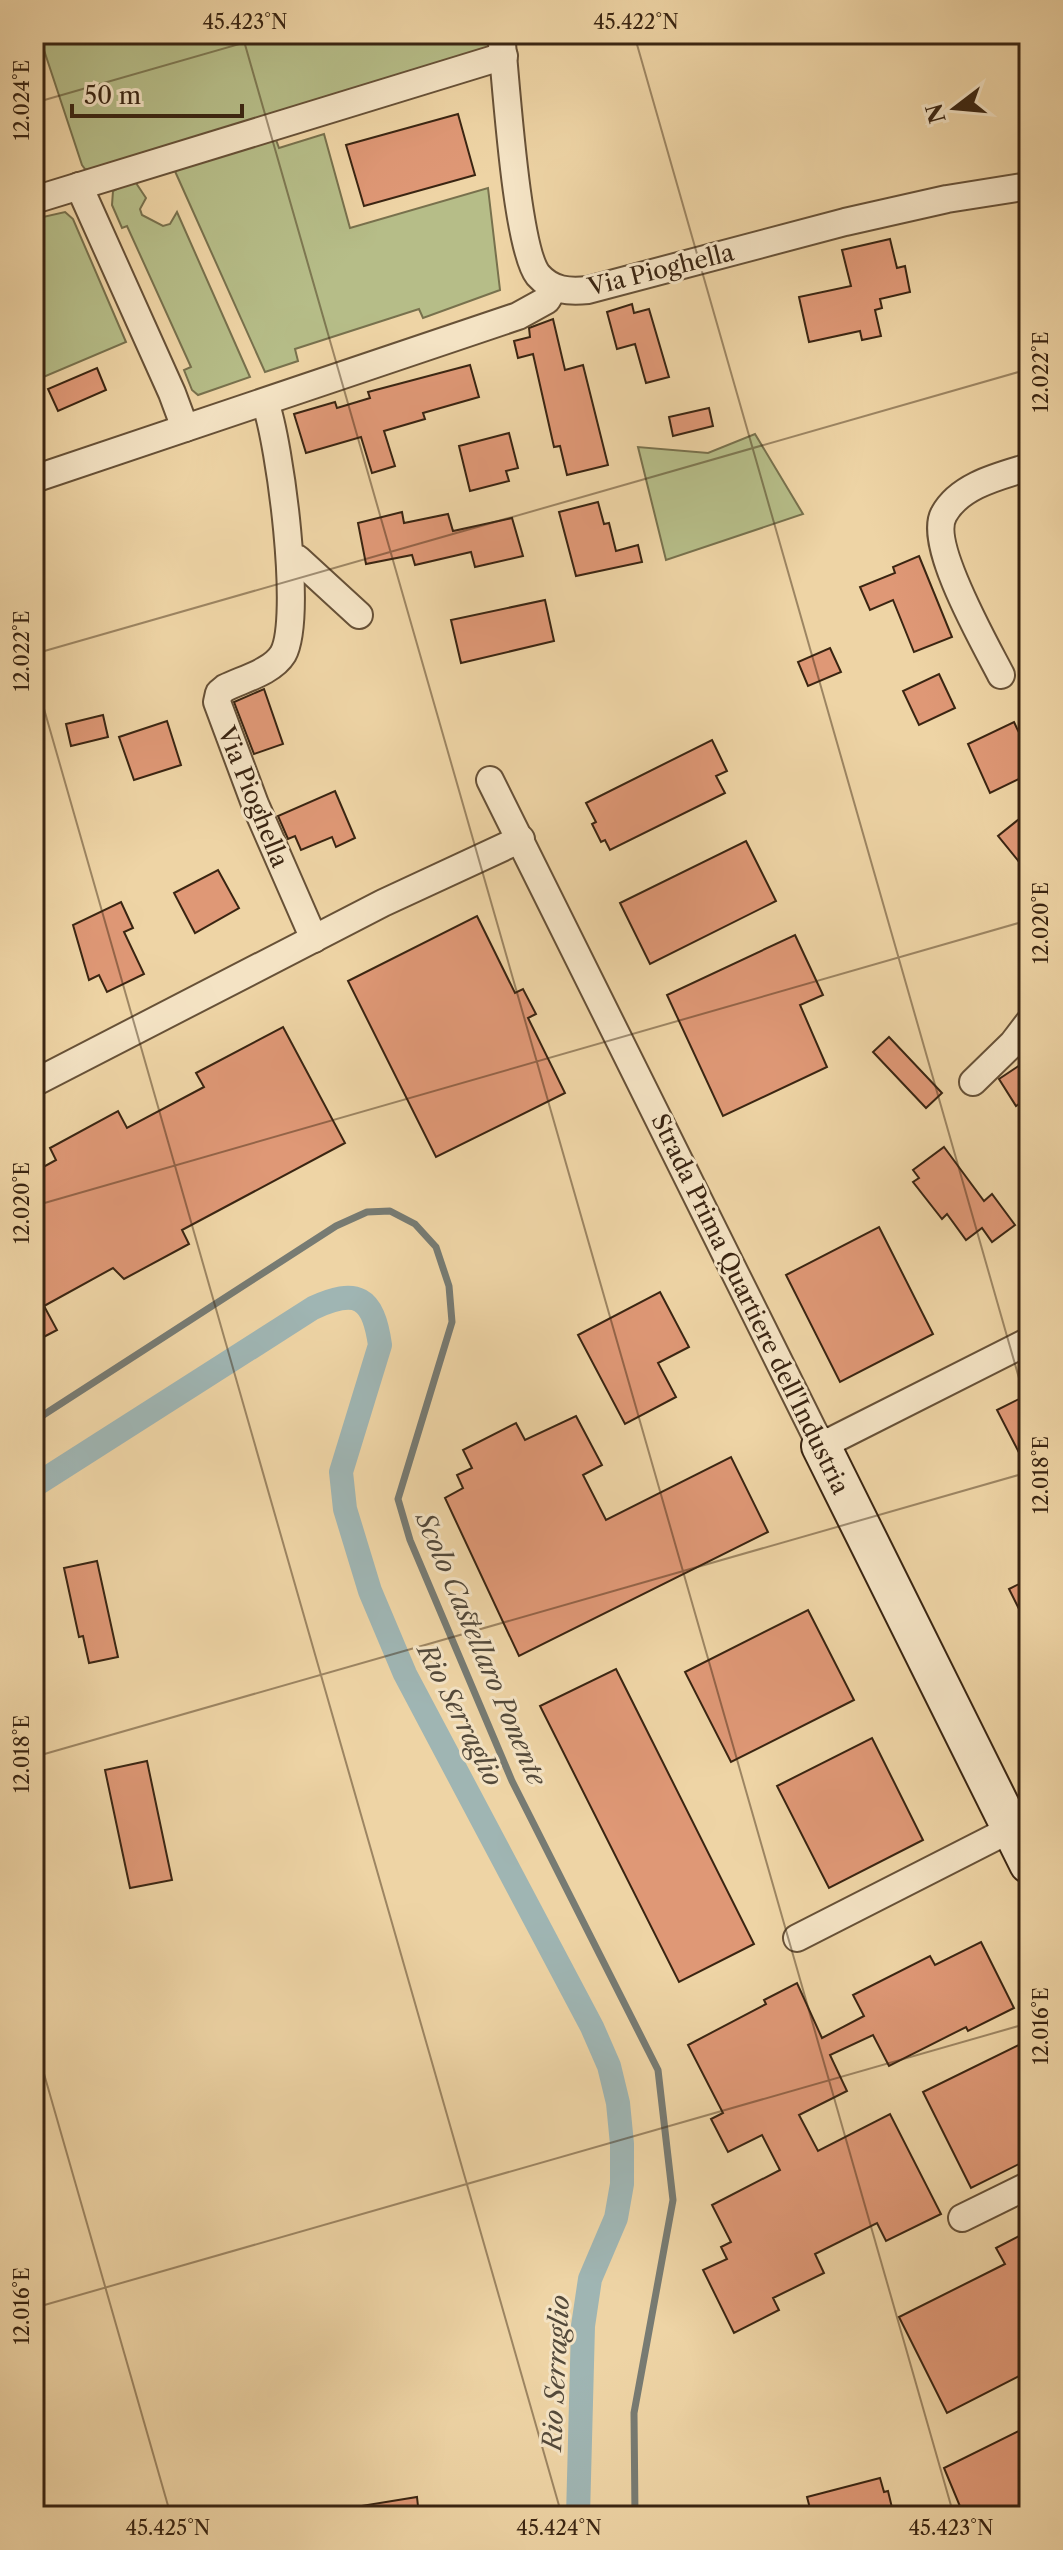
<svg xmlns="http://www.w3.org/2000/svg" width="1063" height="2550" font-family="'Libre Caslon Text',serif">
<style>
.green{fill:#b6bd88;stroke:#78714d;stroke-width:2}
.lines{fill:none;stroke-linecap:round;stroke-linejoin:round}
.stream{stroke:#777b73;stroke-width:7}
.canal{stroke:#9fb5b3;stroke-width:24}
.building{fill:#df9876;stroke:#3a2512;stroke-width:2}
.street-casing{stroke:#675137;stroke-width:30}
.secondary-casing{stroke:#3a2512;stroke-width:42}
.street{stroke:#f4e3c4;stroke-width:26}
.secondary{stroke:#f4e3c4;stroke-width:38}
.ticks{fill:none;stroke:#3a2512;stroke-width:2;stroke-opacity:0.45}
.labels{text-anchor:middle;stroke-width:6;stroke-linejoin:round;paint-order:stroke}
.street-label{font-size:24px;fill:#3a2512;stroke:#f4e3c4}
.water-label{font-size:26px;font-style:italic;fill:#53493a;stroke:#f4e3c4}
.neatline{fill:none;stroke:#3a2512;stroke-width:3}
.ticks-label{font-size:20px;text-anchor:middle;fill:#3a2512}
</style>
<rect width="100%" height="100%" fill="#eed4a5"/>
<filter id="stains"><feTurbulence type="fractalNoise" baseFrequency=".0025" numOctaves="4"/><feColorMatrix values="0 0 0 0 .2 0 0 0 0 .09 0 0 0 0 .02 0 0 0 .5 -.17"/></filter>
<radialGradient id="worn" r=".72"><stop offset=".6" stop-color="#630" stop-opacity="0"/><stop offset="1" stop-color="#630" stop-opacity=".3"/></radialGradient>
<!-- green -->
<g class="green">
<path d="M 43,34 L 491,34 L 488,48 L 95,171 L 85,169 L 82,165 L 39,35 Z"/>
<path d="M 324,134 L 350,228 L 488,188 L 500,290 L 423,318 L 419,309 L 295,349 L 298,361 L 265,372 L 174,169 L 275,137 L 279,148 Z"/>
<path d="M 134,180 L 146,198 L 140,209 L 142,215 L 163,226 L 170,224 L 177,212 L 250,377 L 198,395 L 192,390 L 184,370 L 191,367 L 127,226 L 122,228 L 112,205 L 113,191 Z"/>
<path d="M 65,212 L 73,219 L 126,342 L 34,381 L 34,219 Z"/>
<path d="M 755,434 L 803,514 L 666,560 L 638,447 L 708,453 Z"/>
</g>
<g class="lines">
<!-- stream -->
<path class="stream" d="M 34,1421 L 336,1226 L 367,1212 L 390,1211 L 415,1224 L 436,1247 L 449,1286 L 452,1322 L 398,1499 L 410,1540 L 512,1781 L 658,2070 L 673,2200 L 634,2413 L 635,2516"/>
<!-- canal -->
<path class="canal" d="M 34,1486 L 313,1308 C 357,1288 373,1296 380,1345 L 341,1472 L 345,1509 L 370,1591 L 405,1674 L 592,2027 L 609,2066 L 618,2103 L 622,2144 L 622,2184 L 616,2218 L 590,2279 L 583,2326 L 578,2516"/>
</g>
<!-- building -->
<g class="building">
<path d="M 458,114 L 475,175 L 364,206 L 346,145 Z"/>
<path d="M 890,239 L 897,268 L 905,266 L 910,292 L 880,299 L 882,308 L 875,310 L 881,336 L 862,340 L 860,331 L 809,342 L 799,297 L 851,286 L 842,250 Z"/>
<path d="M 632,304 L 634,313 L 649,309 L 669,377 L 646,383 L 635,344 L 617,349 L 607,312 Z"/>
<path d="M 553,319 L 565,370 L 583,365 L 608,465 L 567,475 L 560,446 L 554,447 L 533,354 L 518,358 L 514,341 L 530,337 L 529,328 Z"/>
<path d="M 470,365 L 479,397 L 423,413 L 425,419 L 384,431 L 395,466 L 372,473 L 361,437 L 306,453 L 294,414 L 335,402 L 337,408 L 370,398 L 368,392 Z"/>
<path d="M 97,368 L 106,390 L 58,411 L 48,389 Z"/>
<path d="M 709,408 L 713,426 L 673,436 L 669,417 Z"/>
<path d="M 509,433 L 518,468 L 506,471 L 509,481 L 470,491 L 459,446 Z"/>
<path d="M 598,502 L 604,524 L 609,523 L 616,551 L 638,545 L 642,562 L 576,576 L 559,512 Z"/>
<path d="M 402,512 L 404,523 L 448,514 L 453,531 L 512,518 L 523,556 L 475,567 L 471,552 L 415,565 L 412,555 L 366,564 L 358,523 Z"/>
<path d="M 919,556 L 952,637 L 914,652 L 893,600 L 870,610 L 860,587 L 895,573 L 893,567 Z"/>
<path d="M 545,600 L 554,641 L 461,663 L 451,620 Z"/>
<path d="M 830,648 L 841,672 L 808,686 L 798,662 Z"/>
<path d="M 939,674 L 955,708 L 919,725 L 903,691 Z"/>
<path d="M 264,689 L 283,744 L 254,754 L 234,702 Z"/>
<path d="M 103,715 L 108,737 L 71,746 L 66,724 Z"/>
<path d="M 167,721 L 181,765 L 134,780 L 119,737 Z"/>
<path d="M 1014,722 L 1029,754 L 1029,774 L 990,793 L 968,744 Z"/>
<path d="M 712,740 L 727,771 L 716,776 L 725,793 L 610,850 L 605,840 L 601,842 L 592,824 L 596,822 L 586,803 Z"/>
<path d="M 335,791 L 355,838 L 336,847 L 332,837 L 301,850 L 295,836 L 288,839 L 278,816 Z"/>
<path d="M 1029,811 L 1029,874 L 998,836 Z"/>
<path d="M 746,841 L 776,901 L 650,964 L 620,903 Z"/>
<path d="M 218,870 L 239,908 L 195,933 L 174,893 Z"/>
<path d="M 121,902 L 133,928 L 124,932 L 144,974 L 107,992 L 99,975 L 89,980 L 73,925 Z"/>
<path d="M 477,916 L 515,993 L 523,989 L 536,1014 L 528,1018 L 565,1093 L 436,1157 L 348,981 Z"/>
<path d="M 795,935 L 823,995 L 800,1005 L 827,1067 L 723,1116 L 667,995 Z"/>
<path d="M 283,1027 L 345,1143 L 182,1230 L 189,1244 L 124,1279 L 113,1268 L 44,1306 L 57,1330 L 34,1342 L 34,1172 L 56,1160 L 50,1148 L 118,1111 L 127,1128 L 204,1087 L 196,1073 Z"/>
<path d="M 889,1037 L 942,1093 L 926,1108 L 873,1052 Z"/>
<path d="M 1029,1059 L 1029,1097 L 1016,1106 L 999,1079 Z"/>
<path d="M 944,1147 L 984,1201 L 992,1194 L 1015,1225 L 992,1242 L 982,1228 L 966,1240 L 947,1214 L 942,1219 L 913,1182 L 919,1178 L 913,1170 Z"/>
<path d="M 879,1227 L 933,1334 L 840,1382 L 786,1275 Z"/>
<path d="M 660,1292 L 689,1347 L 658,1363 L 676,1397 L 625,1424 L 578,1335 Z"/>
<path d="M 1029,1394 L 1029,1472 L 997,1410 Z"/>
<path d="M 576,1416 L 602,1465 L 583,1475 L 606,1520 L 731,1457 L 768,1532 L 519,1656 L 445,1498 L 463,1488 L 457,1475 L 472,1468 L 463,1450 L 516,1423 L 525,1440 Z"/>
<path d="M 97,1561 L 118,1657 L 89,1663 L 83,1636 L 79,1637 L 64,1568 Z"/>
<path d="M 1029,1579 L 1029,1629 L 1009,1589 Z"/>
<path d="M 808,1610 L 854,1700 L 731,1762 L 685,1672 Z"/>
<path d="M 616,1669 L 754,1944 L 679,1982 L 540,1706 Z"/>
<path d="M 872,1738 L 923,1840 L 829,1888 L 777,1786 Z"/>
<path d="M 147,1761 L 172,1880 L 130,1888 L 105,1770 Z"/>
<path d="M 981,1942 L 1014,2008 L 968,2031 L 966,2027 L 889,2066 L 873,2035 L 830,2055 L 847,2091 L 799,2115 L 818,2151 L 890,2114 L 941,2214 L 886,2241 L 877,2223 L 815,2254 L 824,2273 L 773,2298 L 779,2310 L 734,2333 L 703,2270 L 727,2259 L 721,2247 L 731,2242 L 712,2205 L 780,2170 L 762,2135 L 728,2152 L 711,2119 L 723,2113 L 688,2045 L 766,2004 L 764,2000 L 797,1983 L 822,2038 L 864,2016 L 853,1995 L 930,1956 L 935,1965 Z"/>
<path d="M 1029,2040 L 1029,2159 L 971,2188 L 923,2092 Z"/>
<path d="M 1029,2231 L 1029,2371 L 947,2413 L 899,2317 L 1005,2264 L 996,2248 Z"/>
<path d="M 1029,2426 L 1029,2516 L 964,2516 L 944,2468 Z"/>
<path d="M 880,2478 L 884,2492 L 888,2491 L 894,2516 L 812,2516 L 807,2497 Z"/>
<path d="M 417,2497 L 419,2516 L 362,2516 L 361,2506 Z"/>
</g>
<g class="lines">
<defs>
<g id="street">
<path d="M 501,34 C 506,79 516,247 538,275 C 552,291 569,292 588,290 L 845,222 L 947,199 L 1029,186"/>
<path d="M 79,186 L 172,393 L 185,428"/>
<path d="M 34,200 L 504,56"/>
<path d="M 265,402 C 280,443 303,618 283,654 C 272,672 243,679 225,688 L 219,693 L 217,702 L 255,804 L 314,939"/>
<path d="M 34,479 L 518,316 L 547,300 L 554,288"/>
<path d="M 290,558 L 298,559 L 359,615"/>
<path d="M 1001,675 C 985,644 927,543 944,514 C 960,485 1000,476 1029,467"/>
<path d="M 490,780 L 821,1446 L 1029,1341"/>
<path d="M 973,1082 L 1013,1043 L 1029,1022"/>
<path d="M 34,1083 L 383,903 L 521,839"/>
<path d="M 797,1938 L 1011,1829"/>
<path d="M 962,2218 L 1029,2185"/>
</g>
<path id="secondary" d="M 821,1446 L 1029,1864"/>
</defs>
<!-- street casing -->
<use href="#street" class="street-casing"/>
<!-- secondary casing -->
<use href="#secondary" class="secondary-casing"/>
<!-- street -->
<use href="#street" class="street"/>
<!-- secondary -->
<use href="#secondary" class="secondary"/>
</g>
<!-- ticks -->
<path class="ticks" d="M 242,34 L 954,2516M 634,34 L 1029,1413M 1025,34 L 1029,47M 34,103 L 274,34M 34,654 L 1029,369M 34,674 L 562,2516M 34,1206 L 1029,920M 34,1757 L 1029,1472M 34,2039 L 171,2516M 34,2308 L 1029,2023"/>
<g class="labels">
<!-- street labels -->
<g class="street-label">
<text transform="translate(661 270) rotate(-14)" y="8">Via Pioghella</text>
<text transform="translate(253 797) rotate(68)" y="8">Via Pioghella</text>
<text transform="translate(750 1304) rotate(64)" y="8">Strada Prima Quartiere dell'Industria</text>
</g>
<!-- water labels -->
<g class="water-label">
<text transform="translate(481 1649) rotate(67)" y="9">Scolo Castellaro Ponente</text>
<text transform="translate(460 1715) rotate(63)" y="9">Rio Serraglio</text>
<text transform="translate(556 2373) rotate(-87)" y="9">Rio Serraglio</text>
</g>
</g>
<!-- margin -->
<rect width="1063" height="2550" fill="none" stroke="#eed4a5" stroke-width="88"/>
<!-- north arrow -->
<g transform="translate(955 108) rotate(254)" stroke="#f4e3c4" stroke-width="6" paint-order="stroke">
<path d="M0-6L14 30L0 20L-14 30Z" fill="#3a2512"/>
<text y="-12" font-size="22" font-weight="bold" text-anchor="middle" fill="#3a2512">N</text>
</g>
<!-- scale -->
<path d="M72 104v12h170v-12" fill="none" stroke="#3a2512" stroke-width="4"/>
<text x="84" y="104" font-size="24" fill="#3a2512" stroke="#f4e3c4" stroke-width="6" paint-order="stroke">50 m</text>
<rect x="44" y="44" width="975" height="2462" class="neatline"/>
<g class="ticks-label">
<text x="245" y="29">45.423°N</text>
<text x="636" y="29">45.422°N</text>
<text transform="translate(22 100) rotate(-90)" y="7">12.024°E</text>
<text transform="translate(1041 372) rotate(-90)" y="7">12.022°E</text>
<text transform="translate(22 651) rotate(-90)" y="7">12.022°E</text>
<text transform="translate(1041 923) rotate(-90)" y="7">12.020°E</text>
<text transform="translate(22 1203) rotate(-90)" y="7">12.020°E</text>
<text transform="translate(1041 1475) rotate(-90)" y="7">12.018°E</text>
<text transform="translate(22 1754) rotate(-90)" y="7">12.018°E</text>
<text transform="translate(1041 2026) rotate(-90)" y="7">12.016°E</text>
<text transform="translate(22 2306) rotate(-90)" y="7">12.016°E</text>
<text x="168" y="2535">45.425°N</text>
<text x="559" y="2535">45.424°N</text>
<text x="951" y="2535">45.423°N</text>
</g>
<rect width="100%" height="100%" filter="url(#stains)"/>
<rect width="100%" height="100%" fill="url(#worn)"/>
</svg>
